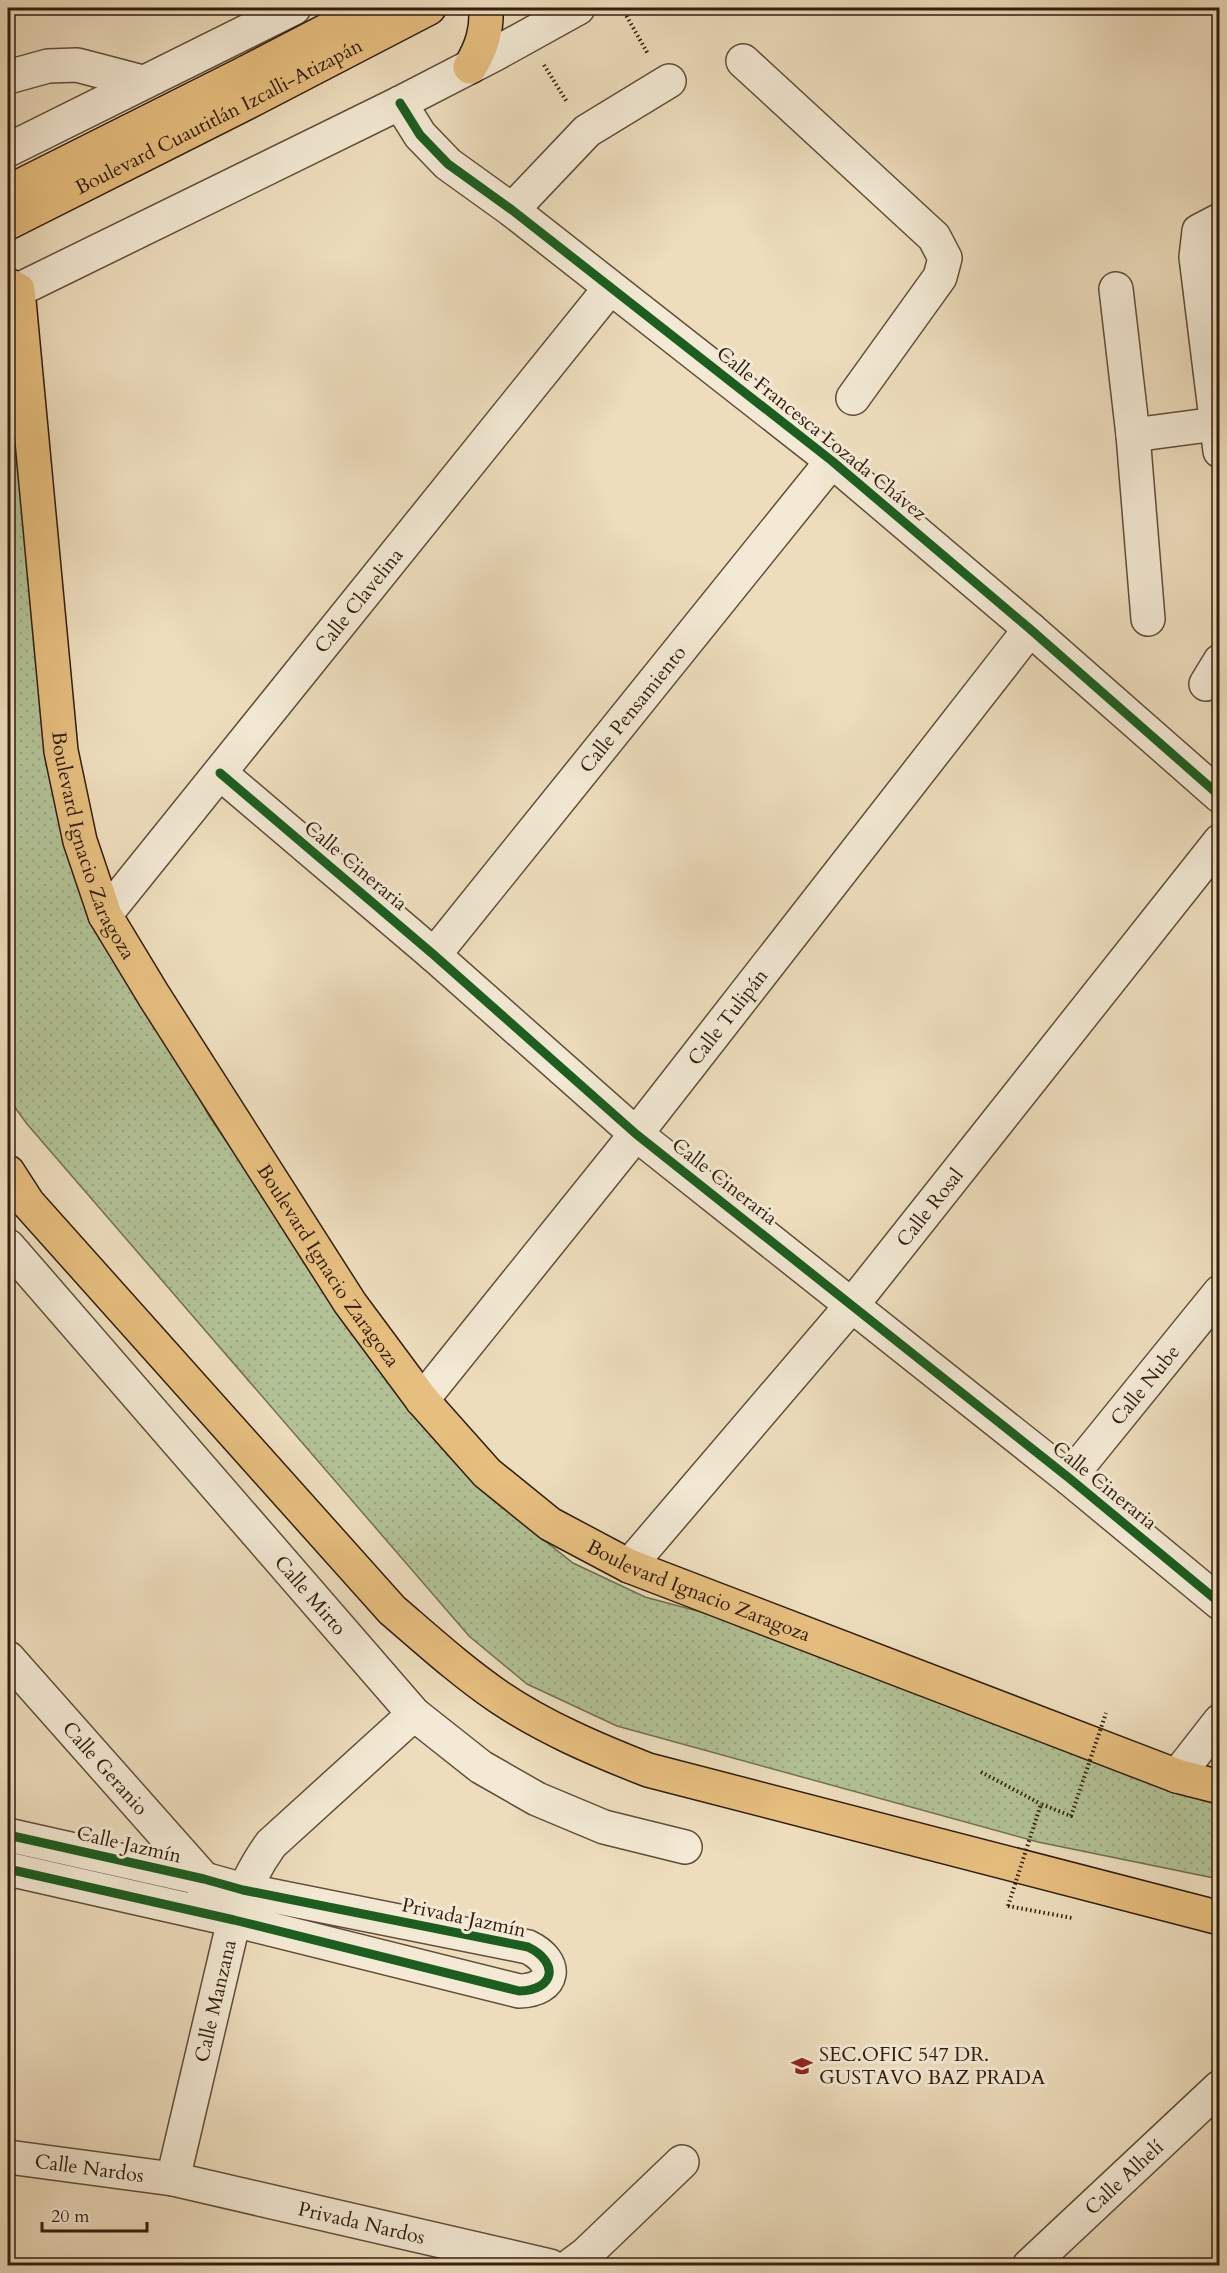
<svg xmlns="http://www.w3.org/2000/svg" width="1227" height="2273" font-family="Cardo,serif">
<style>
.park{fill:url(#park-dots);stroke:#727052;stroke-width:1.5}
.lines{fill:none;stroke-linecap:round;stroke-linejoin:round}
.minor-casing{stroke:#604d39;stroke-width:36}
.major-casing{stroke:#311d0d;stroke-width:36}
.path{stroke:#311d0d;stroke-width:4;stroke-dasharray:1.5 3;stroke-linecap:butt}
.minor{stroke:#f3e9d4;stroke-width:33}
.major{stroke:#e6be7e;stroke-width:33}
.path-bridge{stroke:#311d0d;stroke-width:4;stroke-dasharray:1.5 3;stroke-linecap:butt}
.cycleway-casing{stroke:#f3e9d4;stroke-width:13}
.cycleway{stroke:#1b5e20;stroke-width:9}
.labels{text-anchor:middle;stroke-width:6;stroke-linejoin:round;paint-order:stroke}
.street-label{font-size:20px;fill:#311d0d;stroke:#f3e9d4}
.poi-label{font-size:20px;fill:#311d0d;stroke:#f3e9d4;text-anchor:start}
</style>
<defs>
<pattern id="park-dots" width="8" height="8" patternUnits="userSpaceOnUse" patternTransform="scale(1.5)"><rect width="8" height="8" fill="#b2c296"/><path d="M2 2h.1M6 6h.1" fill="none" stroke="#9aa680" stroke-width="1.8" stroke-linecap="round"/></pattern>
</defs>
<rect width="100%" height="100%" fill="#edddbd"/>
<filter id="stains"><feTurbulence type="fractalNoise" baseFrequency=".00333" numOctaves="4"/><feColorMatrix values="0 0 0 0 .2 0 0 0 0 .09 0 0 0 0 .02 0 0 0 .5 -.17"/></filter>
<radialGradient id="worn" r=".72"><stop offset=".6" stop-color="#630" stop-opacity="0"/><stop offset="1" stop-color="#630" stop-opacity=".3"/></radialGradient>
<!-- park -->
<path class="park" d="M 8,362 L 21,393 L 89,901 L 209,1116 L 338,1306 L 482,1491 L 573,1563 L 645,1597 L 806,1640 L 1219,1777 L 1219,1879 L 1038,1842 L 617,1726 L 527,1684 L 469,1636 L 27,1124 L 8,1098 Z"/>
<g class="lines">
<defs>
<g id="minor">
<path d="M 743,61 L 934,237 L 945,258 L 940,277 L 853,398"/>
<path d="M 8,77 L 48,66 L 77,65 L 142,82"/>
<path d="M 400,103 L 420,135 L 448,164 L 512,210 L 832,461 L 1030,629 L 1220,796"/>
<path d="M 8,150 L 294,8"/>
<path d="M 512,210 L 587,131 L 669,81"/>
<path d="M 1220,220 L 1199,231 L 1196,257 L 1220,451"/>
<path d="M 1116,289 L 1133,435 L 1148,619"/>
<path d="M 8,295 L 400,103 L 495,54 L 578,8"/>
<path d="M 1133,435 L 1216,424"/>
<path d="M 1206,684 L 1220,661"/>
<path d="M 220,773 L 434,955 L 636,1134 L 1069,1478 L 1220,1603"/>
<path id="s1" d="M 105,915 L 610,288"/>
<path id="s2" d="M 434,955 L 832,461"/>
<path id="s3" d="M 8,1246 L 414,1714 L 481,1767 L 537,1799 L 604,1827 L 685,1847"/>
<path id="s4" d="M 422,1400 L 636,1134 L 1030,629"/>
<path id="s5" d="M 1069,1478 L 1220,1292"/>
<path id="s6" d="M 629,1566 L 852,1305 L 1220,841"/>
<path id="s7" d="M 8,1658 L 204,1879 L 202,1884"/>
<path d="M 1177,1776 L 1220,1721"/>
<path d="M 8,1835 L 204,1879 L 243,1890 L 528,1947 C 559,1962 556,1990 519,1991 L 234,1920 L 8,1869"/>
<path id="s8" d="M 8,2157 L 173,2179 L 550,2266"/>
<path id="s9" d="M 173,2179 L 234,1920 C 242,1892 253,1869 271,1844 L 414,1714"/>
<path d="M 570,2266 L 586,2254 L 682,2162"/>
<path id="s10" d="M 1029,2266 L 1220,2087"/>
</g>
<g id="major">
<path d="M 470,67 C 482,47 487,31 486,8"/>
<path d="M 8,192 L 243,74 L 370,8"/>
<path id="s11" d="M 8,223 L 254,99 L 429,8"/>
<path id="s12" d="M 8,285 L 18,290 L 61,751 L 80,841 L 105,915 L 154,996 L 350,1303 L 422,1400 L 487,1473 L 550,1524 L 629,1566 L 1177,1776 L 1220,1787"/>
<path d="M 8,1172 L 28,1203 L 392,1610 C 427,1640 461,1671 499,1697 C 545,1728 597,1750 648,1770 L 1220,1918"/>
</g>
</defs>
<!-- minor casing -->
<use href="#minor" class="minor-casing"/>
<!-- major casing -->
<use href="#major" class="major-casing"/>
<!-- path -->
<g class="path">
<path d="M 622,8 L 648,54"/>
<path d="M 544,65 L 567,102"/>
<path d="M 981,1772 L 1041,1804"/>
<path d="M 1008,1906 L 1072,1918"/>
</g>
<!-- minor -->
<use href="#minor" class="minor"/>
<!-- major -->
<use href="#major" class="major"/>
<!-- path-bridge -->
<path class="path-bridge" d="M 1008,1906 L 1041,1804 L 1071,1816 L 1106,1713"/>
<defs>
<g id="cycleway">
<path d="M 400,103 L 420,135 L 448,164 L 512,210 L 832,461 L 1030,629 L 1220,796"/>
<path d="M 220,773 L 434,955 L 636,1134 L 1069,1478 L 1220,1603"/>
<path d="M 8,1835 L 204,1879 L 243,1890 L 528,1947 C 559,1962 556,1990 519,1991 L 234,1920 L 8,1869"/>
</g>
</defs>
<!-- cycleway casing -->
<use href="#cycleway" class="cycleway-casing"/>
<!-- cycleway -->
<use href="#cycleway" class="cycleway"/>
</g>
<!-- icons -->
<defs>
<symbol id="school-bare" viewBox="-9 -9 18 18"><path d="M0-5L7-2L0 1L-7-2ZM-4 1L0 2.5L4 1V4Q0 6-4 4Z" fill="#8f2418" stroke="#f3e9d4" stroke-width="2.5" paint-order="stroke"/></symbol>
</defs>
<g fill-rule="evenodd">
<use href="#school-bare" x="787" y="2051" width="30" height="30"/>
</g>
<g class="labels">
<!-- street labels -->
<g class="street-label">
<text dy="7" stroke="none"><textPath href="#s11" startOffset="236">Boulevard Cuautitlán Izcalli-Atizapán</textPath></text>
<text transform="translate(822 433) rotate(39)" y="7">Calle Francesca Lozada Chávez</text>
<text dy="7" stroke="none"><textPath href="#s1" startOffset="404">Calle Clavelina</textPath></text>
<text dy="7" stroke="none"><textPath href="#s2" startOffset="316">Calle Pensamiento</textPath></text>
<text dy="7" stroke="none"><textPath href="#s12" startOffset="574">Boulevard Ignacio Zaragoza</textPath></text>
<text transform="translate(356 865) rotate(40)" y="7">Calle Cineraria</text>
<text dy="7" stroke="none"><textPath href="#s4" startOffset="490">Calle Tulipán</textPath></text>
<text transform="translate(725 1181) rotate(38)" y="7">Calle Cineraria</text>
<text dy="7" stroke="none"><textPath href="#s6" startOffset="468">Calle Rosal</textPath></text>
<text dy="7" stroke="none"><textPath href="#s12" startOffset="1060">Boulevard Ignacio Zaragoza</textPath></text>
<text dy="7" stroke="none"><textPath href="#s5" startOffset="120">Calle Nube</textPath></text>
<text transform="translate(1105 1485) rotate(39)" y="7">Calle Cineraria</text>
<text dy="7" stroke="none"><textPath href="#s12" startOffset="1566">Boulevard Ignacio Zaragoza</textPath></text>
<text dy="7" stroke="none"><textPath href="#s3" startOffset="462">Calle Mirto</textPath></text>
<text dy="7" stroke="none"><textPath href="#s7" startOffset="147">Calle Geranio</textPath></text>
<text transform="translate(129 1844) rotate(13)" y="7">Calle Jazmín</text>
<text transform="translate(464 1917) rotate(12)" y="7">Privada Jazmín</text>
<text dy="7" stroke="none"><textPath href="#s9" startOffset="183">Calle Manzana</textPath></text>
<text dy="7" stroke="none"><textPath href="#s8" startOffset="82">Calle Nardos</textPath></text>
<text dy="7" stroke="none"><textPath href="#s10" startOffset="130">Calle Alhelí</textPath></text>
<text dy="7" stroke="none"><textPath href="#s8" startOffset="360">Privada Nardos</textPath></text>
</g>
<!-- poi labels -->
<g class="poi-label">
<text x="819" y="2061">SEC.OFIC 547 DR.<tspan x="819" dy="23">GUSTAVO BAZ PRADA</tspan></text>
</g>
</g>
<!-- margin -->
<rect width="1227" height="2273" fill="none" stroke="#edddbd" stroke-width="30"/>
<rect x="9" y="9" width="1209" height="2255" fill="none" stroke="#311d0d" stroke-width="3"/>
<rect x="15" y="15" width="1197" height="2243" fill="none" stroke="#311d0d" stroke-width="1.5"/>
<!-- scale -->
<path d="M42 2222v9h105v-9" fill="none" stroke="#311d0d" stroke-width="3"/>
<text x="51" y="2222" font-size="18" fill="#311d0d" stroke="#f3e9d4" stroke-width="4.5" paint-order="stroke">20 m</text>
<rect width="100%" height="100%" filter="url(#stains)"/>
<rect width="100%" height="100%" fill="url(#worn)"/>
</svg>
